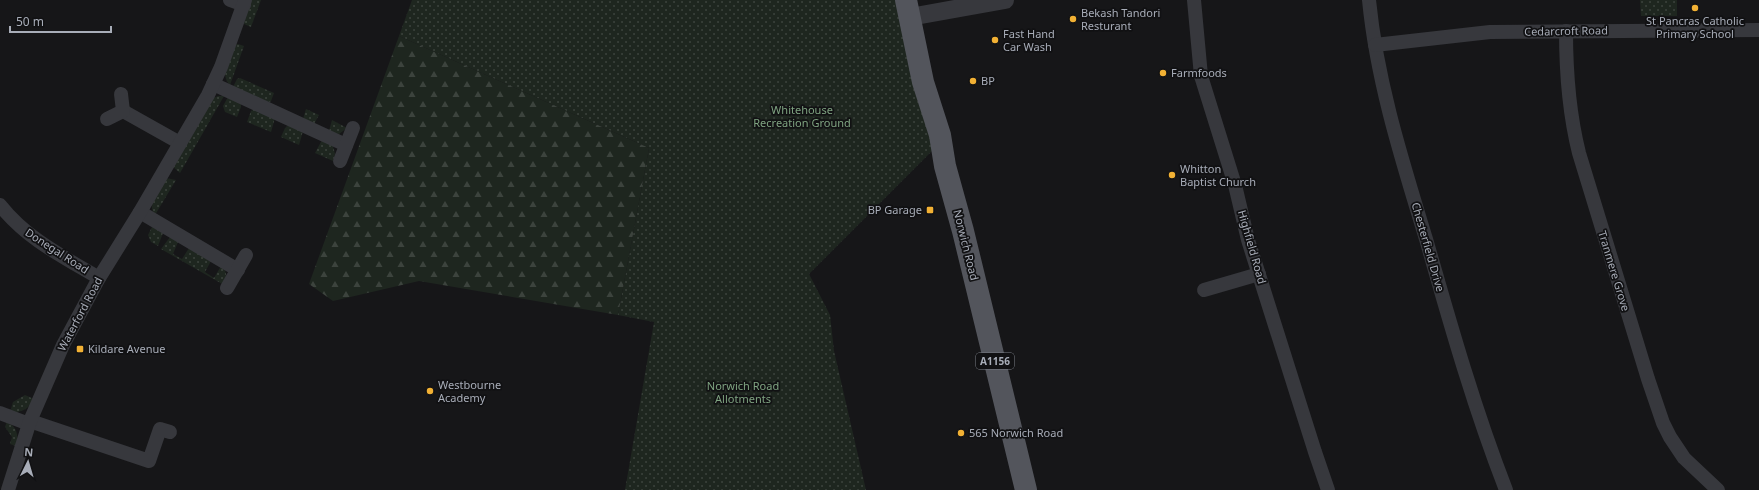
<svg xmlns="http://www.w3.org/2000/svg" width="1759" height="490" font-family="'Noto Sans',sans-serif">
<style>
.green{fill:url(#green-dots)}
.forest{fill:url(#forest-firs)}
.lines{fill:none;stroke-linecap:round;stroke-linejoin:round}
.minor{stroke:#37383d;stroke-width:14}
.tertiary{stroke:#37383d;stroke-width:18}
.primary{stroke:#53555c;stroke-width:22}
.poi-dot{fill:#f2b134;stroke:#111113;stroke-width:1.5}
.labels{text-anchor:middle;stroke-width:3.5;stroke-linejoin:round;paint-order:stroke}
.shield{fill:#111113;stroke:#7b7e86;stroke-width:1}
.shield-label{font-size:10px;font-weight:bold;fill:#a8adb8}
.poi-label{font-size:11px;fill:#a8adb8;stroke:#111113;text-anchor:start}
.street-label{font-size:11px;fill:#a8adb8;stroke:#111113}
.park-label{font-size:11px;fill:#7fa381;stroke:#111113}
</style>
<defs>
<pattern id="green-dots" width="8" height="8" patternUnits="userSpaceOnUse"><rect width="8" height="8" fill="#1e261f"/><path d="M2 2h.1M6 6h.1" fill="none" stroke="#3c433d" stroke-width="1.8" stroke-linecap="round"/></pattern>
<pattern id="forest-firs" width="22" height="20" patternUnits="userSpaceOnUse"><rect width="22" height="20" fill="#1e261f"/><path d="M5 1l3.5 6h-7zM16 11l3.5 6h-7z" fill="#3c433d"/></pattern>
</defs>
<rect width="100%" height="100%" fill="#161618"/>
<!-- green -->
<g class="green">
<path d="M 250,0 L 261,0 L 251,27 L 244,24 L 242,22 Z"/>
<path d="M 412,0 L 906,0 L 941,142 L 809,274 L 830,315 L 834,351 L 866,490 L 625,490 L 654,322 L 618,315 L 649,148 L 399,36 Z"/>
<path d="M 1640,0 L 1677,0 L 1677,16 L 1641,16 Z"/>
<path d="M 238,44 L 244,46 L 230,85 C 219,75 230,57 234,45 Z"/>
<path d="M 240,78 L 274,93 L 271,101 L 268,103 L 233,87 L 237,79 Z"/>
<path d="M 218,96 L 224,96 L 180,173 L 172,166 L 211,99 Z"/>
<path d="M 228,97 L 241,103 L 241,107 L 237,117 L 225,112 L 223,106 Z"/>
<path d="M 255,109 L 275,118 L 271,132 L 247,122 L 251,111 Z"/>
<path d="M 306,109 L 319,115 L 314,124 L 303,119 Z"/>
<path d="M 332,120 L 347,128 L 339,134 L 329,131 Z"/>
<path d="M 289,125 L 303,131 L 299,145 L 281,137 L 285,128 Z"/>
<path d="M 322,140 L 333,146 L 335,154 L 333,161 L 315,153 Z"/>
<path d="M 165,178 L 176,180 L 155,215 C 146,204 160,189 165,178 Z"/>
<path d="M 152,227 L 163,233 L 158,246 L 151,242 L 148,235 Z"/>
<path d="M 170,237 L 178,242 L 173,254 L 182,259 L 189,248 L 211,261 L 205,272 L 214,278 L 221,266 C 228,272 227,277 224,285 L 161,249 Z"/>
<path d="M 25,395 L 34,399 C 29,409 22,413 10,412 L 13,402 Z"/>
<path d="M 7,421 C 17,428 19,434 16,446 L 10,444 L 12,437 L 5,427 Z"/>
</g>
<!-- forest -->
<path class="forest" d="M 399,36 L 649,148 L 618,315 L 419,281 L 333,301 L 309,284 Z"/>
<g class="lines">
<!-- minor -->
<g class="minor">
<path d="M 230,0 L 244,5"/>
<path d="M 1194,0 L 1201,76 L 1235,185 L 1248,240 L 1315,452 L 1328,490"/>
<path d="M 1369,0 C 1377,82 1402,160 1426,239 C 1450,323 1474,408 1506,490"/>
<path d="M 1566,31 C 1566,73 1569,113 1579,153 L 1648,379 L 1663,423 L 1670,437 L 1684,458 L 1718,490"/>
<path d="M 1375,45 L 1490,32 L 1759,30"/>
<path d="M 213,84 L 346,145"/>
<path d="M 123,111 L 180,143"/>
<path d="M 107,119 L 123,111 L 121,94"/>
<path d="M 340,161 L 353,128"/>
<path d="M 0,205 C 27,239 62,256 99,278"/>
<path d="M 140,212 L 238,270"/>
<path d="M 227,288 L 246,255"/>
<path d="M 1204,290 L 1259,274"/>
<path d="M 0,413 L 29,424"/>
<path d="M 30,421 L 149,461 L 160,429 L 170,432"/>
<path d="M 8,490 L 30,421 L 63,345 L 99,278 L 140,212 L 208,95 L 221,67 L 245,0"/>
</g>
<!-- tertiary -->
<path class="tertiary" d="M 910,17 L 1005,0"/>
<!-- primary -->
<path class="primary" d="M 906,0 L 923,82 L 940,135 L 945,166 L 963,231 L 1026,490"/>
</g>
<!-- markers -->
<g class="poi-dot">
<circle cx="1695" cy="8" r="4"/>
<circle cx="1073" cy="19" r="4"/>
<circle cx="995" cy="40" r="4"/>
<circle cx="1163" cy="73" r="4"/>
<circle cx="973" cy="81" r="4"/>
<circle cx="1172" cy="175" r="4"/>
<rect x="926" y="206" width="8" height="8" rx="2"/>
<rect x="76" y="345" width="8" height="8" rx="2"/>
<circle cx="430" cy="391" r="4"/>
<circle cx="961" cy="433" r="4"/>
</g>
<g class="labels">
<!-- shield labels -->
<rect class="shield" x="976" y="353" width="38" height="16" rx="3"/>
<g class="shield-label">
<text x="995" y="365">A1156</text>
</g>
<!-- poi labels -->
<g class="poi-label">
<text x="1081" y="17">Bekash Tandori<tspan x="1081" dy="13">Resturant</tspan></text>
<text x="1695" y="25" text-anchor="middle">St Pancras Catholic<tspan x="1695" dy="13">Primary School</tspan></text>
<text x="1003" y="38">Fast Hand<tspan x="1003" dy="13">Car Wash</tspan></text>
<text x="1171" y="77">Farmfoods</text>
<text x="981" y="85">BP</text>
<text x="1180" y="173">Whitton<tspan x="1180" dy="13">Baptist Church</tspan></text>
<text x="922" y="214" text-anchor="end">BP Garage</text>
<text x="88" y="353">Kildare Avenue</text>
<text x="438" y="389">Westbourne<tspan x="438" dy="13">Academy</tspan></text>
<text x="969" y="437">565 Norwich Road</text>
</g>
<!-- street labels -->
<g class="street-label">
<text transform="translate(1566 31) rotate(-1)" y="4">Cedarcroft Road</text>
<text transform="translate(966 245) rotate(76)" y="4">Norwich Road</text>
<text transform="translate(1252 247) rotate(74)" y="4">Highfield Road</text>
<text transform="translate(1428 247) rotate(74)" y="4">Chesterfield Drive</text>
<text transform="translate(57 251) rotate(33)" y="4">Donegal Road</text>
<text transform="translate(1614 271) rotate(73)" y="4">Tranmere Grove</text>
<text transform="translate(80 314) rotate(-62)" y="4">Waterford Road</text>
</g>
<!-- park labels -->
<g class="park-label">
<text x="802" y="114">Whitehouse<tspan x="802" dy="13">Recreation Ground</tspan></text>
<text x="743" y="390">Norwich Road<tspan x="743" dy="13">Allotments</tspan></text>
</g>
</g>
<!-- north arrow -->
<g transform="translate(28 462) rotate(5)" stroke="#111113" stroke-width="3" paint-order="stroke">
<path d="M0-3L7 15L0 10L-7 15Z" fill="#a8adb8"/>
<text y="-6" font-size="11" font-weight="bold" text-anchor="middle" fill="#a8adb8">N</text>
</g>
<!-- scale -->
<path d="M10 26v6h101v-6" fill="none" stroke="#a8adb8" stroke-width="2"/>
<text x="16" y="26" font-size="12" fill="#a8adb8" stroke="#111113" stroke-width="3" paint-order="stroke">50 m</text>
</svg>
